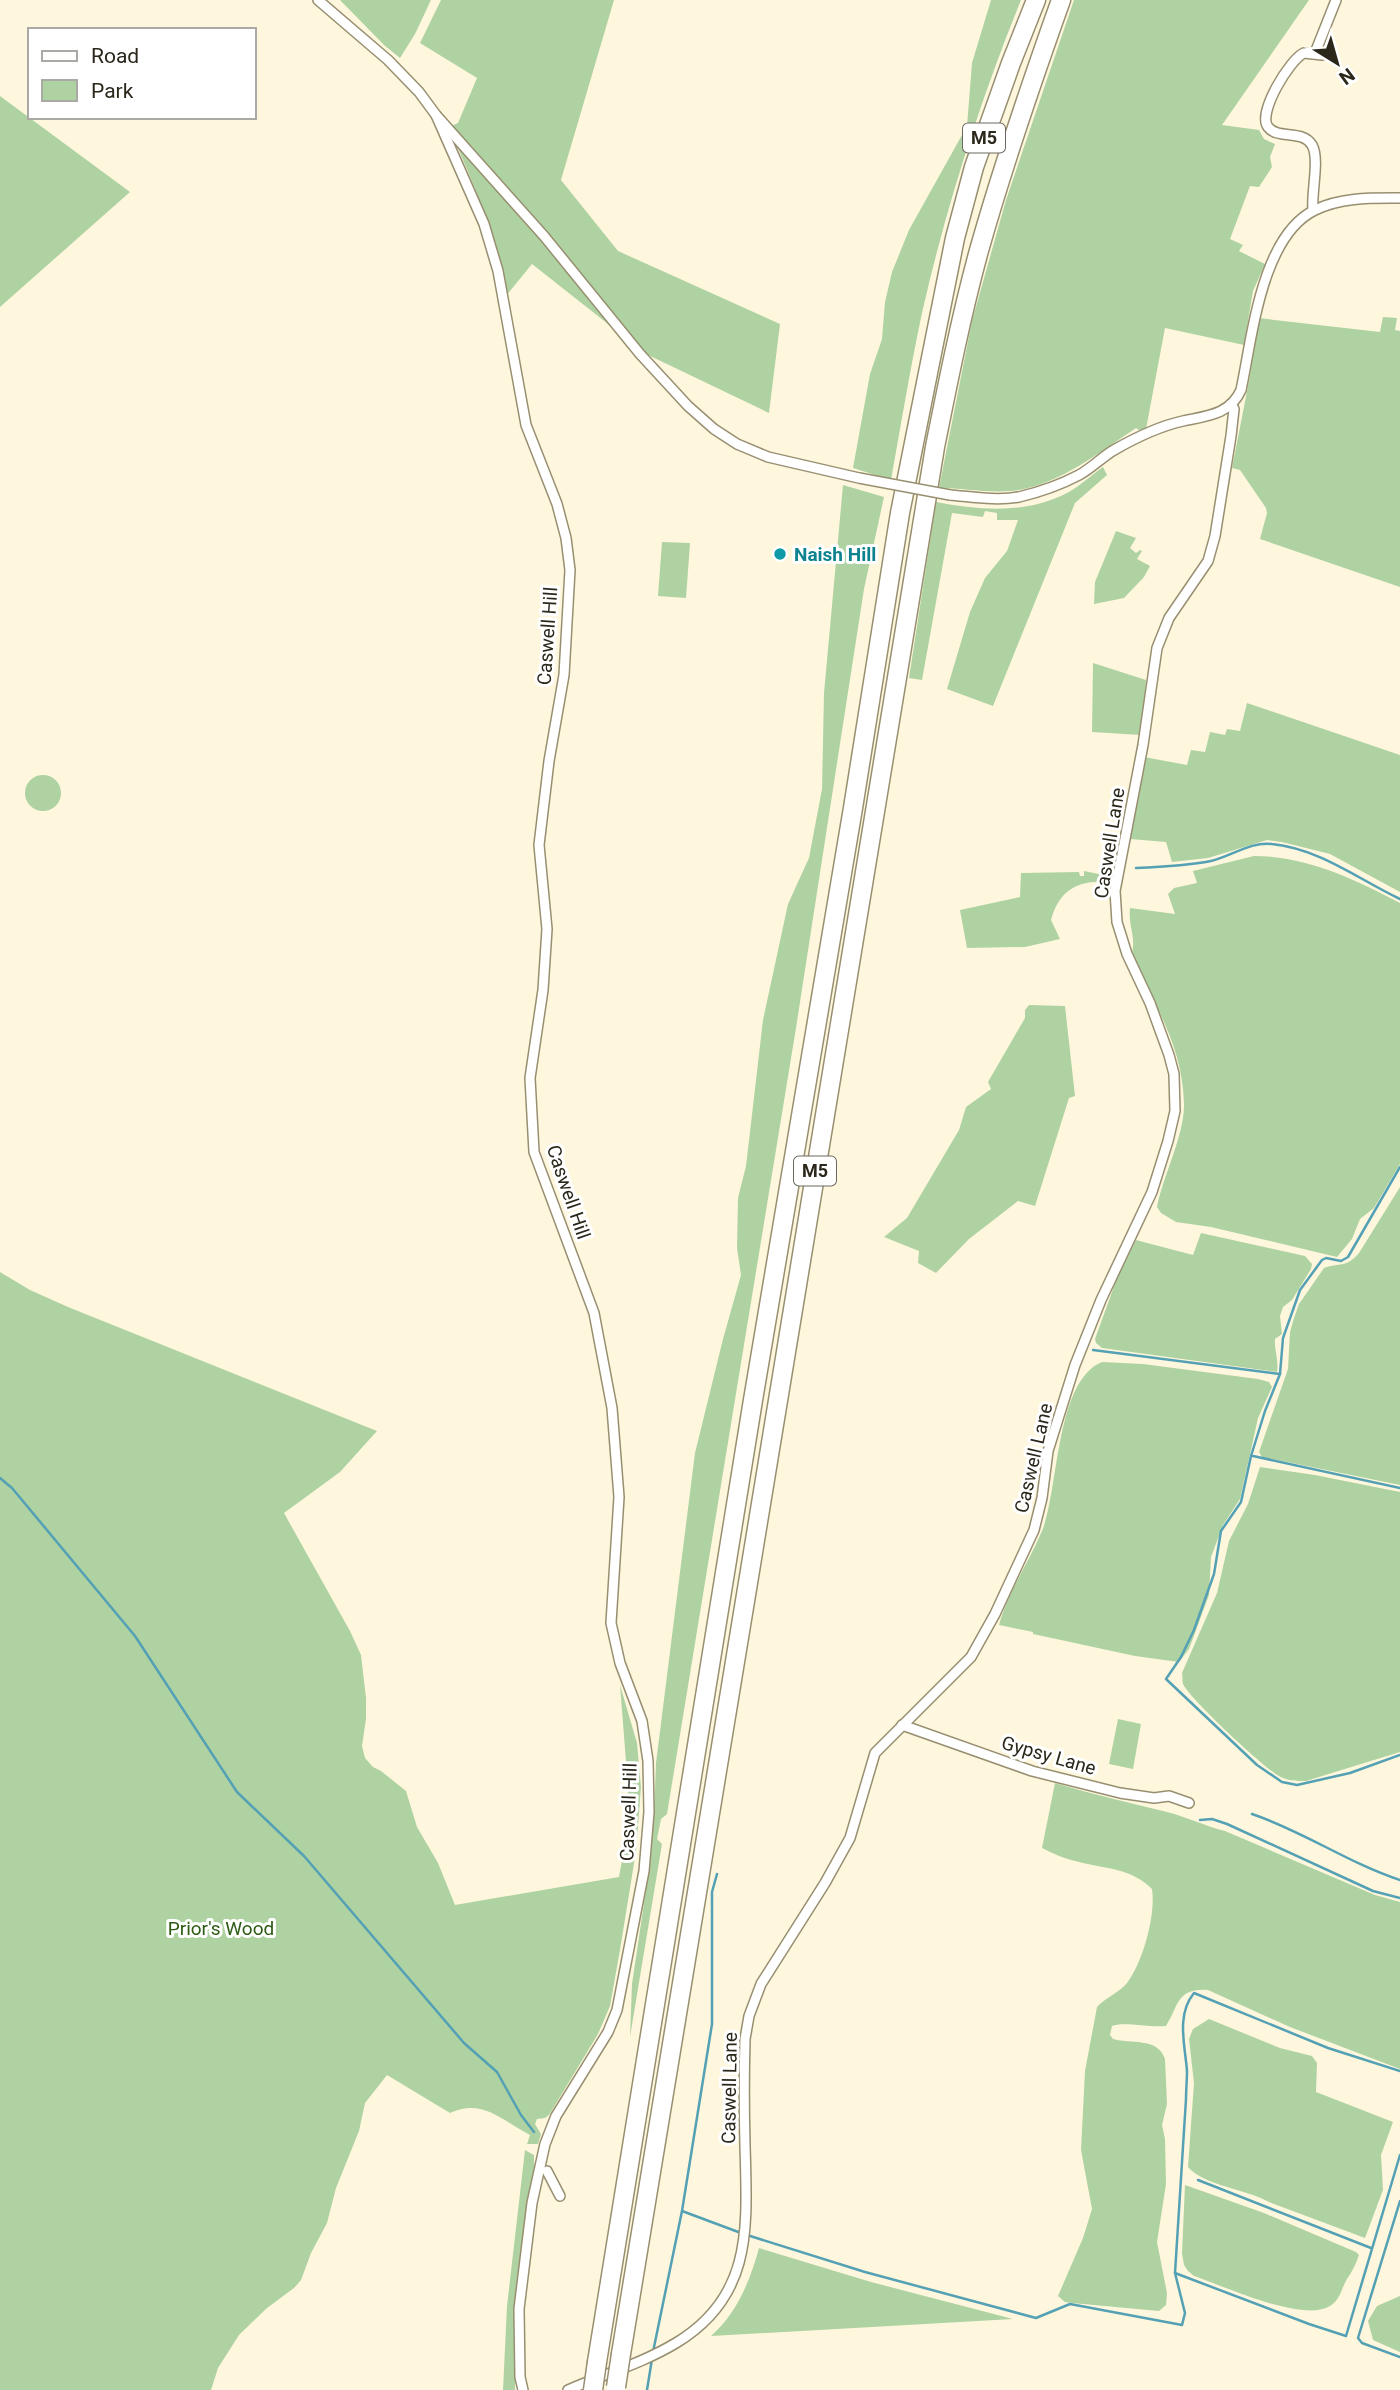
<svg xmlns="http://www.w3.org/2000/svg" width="1400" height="2390" font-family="Roboto,sans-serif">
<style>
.green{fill:#afd2a2}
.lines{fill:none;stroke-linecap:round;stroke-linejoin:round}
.stream{stroke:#54a0b4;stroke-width:2.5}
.street-casing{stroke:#988f71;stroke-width:12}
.highway-casing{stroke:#988f71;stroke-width:21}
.street{stroke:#fff;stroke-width:9}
.highway{stroke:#fff;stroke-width:18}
.street-bridge-casing{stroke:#988f71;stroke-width:12;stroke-linecap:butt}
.highway-bridge-casing{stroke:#988f71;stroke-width:21;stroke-linecap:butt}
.street-bridge{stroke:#fff;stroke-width:9}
.highway-bridge{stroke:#fff;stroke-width:18}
.culture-dot{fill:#0f9aa8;stroke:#fff;stroke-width:2.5}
.labels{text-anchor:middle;stroke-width:6;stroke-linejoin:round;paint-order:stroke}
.shield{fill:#fff;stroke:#6b685f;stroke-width:2}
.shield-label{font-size:18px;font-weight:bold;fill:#2b271b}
.culture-label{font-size:19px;font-weight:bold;fill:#0d838f;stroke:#fff;text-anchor:start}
.street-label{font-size:19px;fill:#2b271b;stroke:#fff}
.park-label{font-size:19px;fill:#2c5b13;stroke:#fff}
</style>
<rect width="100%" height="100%" fill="#fef7dd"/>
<!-- green -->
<g class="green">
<path d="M 340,0 L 431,0 L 415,34 L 400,58 L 384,45 Z"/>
<path d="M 441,0 L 614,0 L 561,180 L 618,251 L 780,324 L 769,413 L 646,354 L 532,264 L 506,296 C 498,236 472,182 449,127 L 458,123 L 477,78 L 420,43 Z"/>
<path d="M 991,0 L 1021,0 C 980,101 946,207 922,313 C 910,369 901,425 891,480 L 853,468 L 870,374 L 882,339 L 885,302 L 892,272 L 909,230 L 967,126 L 972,63 Z"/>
<path d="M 1074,0 L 1309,0 L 1222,125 L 1259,130 L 1264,139 L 1275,144 L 1270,157 L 1272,167 L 1259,187 L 1250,186 L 1230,239 L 1243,245 L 1239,251 L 1265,264 L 1253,291 L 1244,345 L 1165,328 L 1146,429 L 1139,430 L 1136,428 C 1100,452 1055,488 1010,491 C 986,493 962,488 939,488 L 972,321 L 1006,200 Z"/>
<path d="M 0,96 L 130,192 L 0,307 Z"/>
<path d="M 1383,317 L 1397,318 L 1395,330 L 1400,331 L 1400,587 L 1260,539 L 1267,513 L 1266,508 L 1240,470 L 1232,468 L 1250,376 L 1258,318 L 1380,332 Z"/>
<path d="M 1103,467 L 1107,475 L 1075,503 L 993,706 L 947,689 L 970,612 L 985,578 L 1007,551 L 1018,520 L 997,520 L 997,513 L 985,511 L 983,517 L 952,513 L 922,680 L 909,678 L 936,502 C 979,510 1023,514 1063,495 C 1078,488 1090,476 1103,467 Z"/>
<path d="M 843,485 L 884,497 L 864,589 L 796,1028 L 667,1814 L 661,1819 L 657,1839 L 662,1844 L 630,2037 L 632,1984 L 647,1883 L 654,1815 L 656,1763 L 695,1453 L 723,1339 L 741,1275 L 737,1248 L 738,1198 L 746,1166 L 763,1020 L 788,904 L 809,858 L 822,789 L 824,693 Z"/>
<path d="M 1116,531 L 1136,538 L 1130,548 L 1136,553 L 1140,550 L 1142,551 L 1137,559 L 1150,566 L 1144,577 L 1124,598 L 1094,604 L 1095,582 Z"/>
<path d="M 662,542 L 690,543 L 686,598 L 658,596 Z"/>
<path d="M 1093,663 L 1146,680 L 1141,735 L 1092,732 Z"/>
<path d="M 1247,703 L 1400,755 L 1400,892 L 1330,854 L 1282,842 L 1267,840 L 1208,858 L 1172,862 L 1166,842 L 1130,839 L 1144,757 L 1187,765 L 1191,750 L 1205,752 L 1210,732 L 1225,735 L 1227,729 L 1240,731 Z"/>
<circle cx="43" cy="793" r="18"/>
<path d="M 1254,856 C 1307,856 1354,879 1400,903 L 1400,1164 L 1374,1208 L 1360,1219 L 1352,1239 L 1337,1257 L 1211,1227 L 1176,1222 L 1161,1213 L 1157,1207 C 1163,1176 1185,1134 1184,1103 C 1182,1043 1154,1006 1132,953 C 1136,935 1128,927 1130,908 L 1175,914 L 1168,894 L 1174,888 L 1197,883 L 1193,871 Z"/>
<path d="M 1084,871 L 1108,876 L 1106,882 C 1077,880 1059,891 1051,920 L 1060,939 L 1025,947 L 967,948 L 960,910 L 1020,897 L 1021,873 L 1079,872 L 1080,876 L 1084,876 Z"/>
<path d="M 1029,1005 L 1065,1006 L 1075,1096 L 1069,1098 L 1035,1206 L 1018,1201 L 969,1239 L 936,1273 L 918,1263 L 919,1251 L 884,1237 L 907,1218 L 959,1130 L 966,1107 L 991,1089 L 988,1082 L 1025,1018 L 1025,1010 Z"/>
<path d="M 1400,1187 L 1400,1485 L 1262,1457 L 1259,1452 L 1288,1369 L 1290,1332 L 1294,1318 L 1299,1304 L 1324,1268 C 1340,1262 1345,1269 1359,1253 Z"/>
<path d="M 1201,1233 L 1305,1256 L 1312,1264 L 1311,1269 L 1292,1300 L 1283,1307 L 1280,1316 L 1282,1334 L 1275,1339 C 1274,1350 1279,1360 1277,1372 L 1102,1348 L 1096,1343 L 1095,1339 L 1116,1281 L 1136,1240 L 1193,1255 Z"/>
<path d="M 0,1272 L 30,1290 L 68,1307 L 377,1431 L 340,1472 L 284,1513 L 350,1631 L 361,1655 L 366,1698 L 366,1719 L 362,1746 L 365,1758 L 373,1767 L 381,1771 L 406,1791 L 417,1827 L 438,1863 L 455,1905 L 619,1877 L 626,1838 L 628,1787 L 620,1685 L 637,1743 L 641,1787 L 636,1851 L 620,1950 L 610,2006 L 598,2034 L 549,2115 L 545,2118 L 537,2119 L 535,2124 L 541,2134 L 538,2144 L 527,2144 L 530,2135 C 502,2121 483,2098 450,2113 L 387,2075 L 365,2103 L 359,2131 L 336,2188 L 327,2223 L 311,2253 L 301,2280 L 294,2288 L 267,2308 L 239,2335 L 218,2368 L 211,2390 L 0,2390 Z"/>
<path d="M 1102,1362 L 1143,1364 L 1258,1379 L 1269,1382 L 1272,1387 L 1258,1418 L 1240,1499 L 1223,1525 L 1211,1557 L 1209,1595 L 1189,1649 L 1179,1662 L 1135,1656 L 1033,1634 L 1033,1632 L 999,1625 C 1008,1592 1029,1562 1042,1531 C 1059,1491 1055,1381 1102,1362 Z"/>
<path d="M 1260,1467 L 1315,1475 L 1400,1492 L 1400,1752 L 1306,1781 C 1296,1781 1288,1781 1279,1776 C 1264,1768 1189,1698 1183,1684 C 1182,1681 1183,1677 1182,1673 L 1217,1593 L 1229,1541 L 1248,1504 Z"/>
<path d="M 1118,1719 L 1141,1724 L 1133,1769 L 1109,1764 Z"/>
<path d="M 1055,1783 C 1092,1794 1130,1803 1167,1812 C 1187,1817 1205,1826 1225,1831 L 1375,1895 L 1400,1902 L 1400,2069 L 1290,2027 L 1208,1990 C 1176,1988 1179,2006 1166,2026 C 1151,2028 1123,2021 1112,2026 L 1110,2035 L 1113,2039 C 1130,2044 1158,2037 1165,2059 L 1167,2104 L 1162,2125 L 1165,2139 L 1166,2184 L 1157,2242 L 1167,2293 L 1166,2305 L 1159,2311 L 1072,2303 L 1065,2302 L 1058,2296 L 1083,2238 L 1092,2209 L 1081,2150 L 1085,2071 L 1097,2007 C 1106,1997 1119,1993 1127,1983 C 1143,1962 1156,1915 1152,1889 C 1131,1868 1106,1869 1079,1862 C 1066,1859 1053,1854 1042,1848 Z"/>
<path d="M 1209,2019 L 1280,2048 L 1312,2056 L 1317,2063 L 1316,2092 L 1393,2122 L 1381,2155 L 1383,2190 L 1365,2238 L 1269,2202 C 1246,2189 1205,2186 1188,2167 L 1194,2083 L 1189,2039 L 1193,2029 Z"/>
<path d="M 525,2150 L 534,2155 L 534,2168 L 515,2322 L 515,2390 L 503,2390 L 507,2306 Z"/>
<path d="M 1185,2185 L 1264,2213 L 1356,2252 L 1359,2255 C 1356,2264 1352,2272 1347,2279 C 1341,2289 1341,2299 1330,2306 C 1302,2323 1224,2286 1194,2276 L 1188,2271 L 1184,2265 L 1182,2253 Z"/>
<path d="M 759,2248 L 871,2282 L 1013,2319 L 711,2336 C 737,2313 750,2281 759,2248 Z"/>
<path d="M 1400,2296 L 1400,2352 L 1373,2340 L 1368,2321 L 1377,2306 Z"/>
</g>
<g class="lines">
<!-- stream -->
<g class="stream">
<path d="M 1136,868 C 1161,867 1186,866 1211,861 C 1230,857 1251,841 1272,844 C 1320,849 1358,879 1400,899"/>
<path d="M 1400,1167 L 1348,1257 L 1341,1261 L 1326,1258 L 1322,1260 L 1300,1290 L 1283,1338 L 1280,1374 L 1265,1411 L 1251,1456 L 1241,1502 L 1221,1531 L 1214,1574 L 1194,1630 L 1181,1657 L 1166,1679 L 1257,1765 L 1282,1782 L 1297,1785 L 1350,1773 L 1400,1755"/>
<path d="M 1093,1350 L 1280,1374"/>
<path d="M 1253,1456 L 1400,1488"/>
<path d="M 0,1478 L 12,1488 L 135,1636 L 237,1792 L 304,1856 L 464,2043 L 497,2072 L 521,2115 L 534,2132"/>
<path d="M 1252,1814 C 1303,1831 1348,1863 1400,1880"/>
<path d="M 1200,1820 L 1212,1819 L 1227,1824 L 1373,1891 L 1400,1898"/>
<path d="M 1198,2180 L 1371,2248"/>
<path d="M 1400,2201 L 1358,2338 L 1362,2343 L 1400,2357"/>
<path d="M 682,2211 L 741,2233"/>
<path d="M 747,2235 L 865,2272 L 1036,2318 L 1070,2304 L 1182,2325 L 1185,2313 L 1175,2273 L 1309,2324 L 1346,2336 L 1400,2155"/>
<path d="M 1175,2273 L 1186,2099 C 1186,2090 1187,2080 1187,2071 C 1185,2045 1176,2015 1194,1993 L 1328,2048 L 1400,2071"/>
<path d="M 653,2352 L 682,2211 L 712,2024 L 712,1892 L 717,1874"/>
<path d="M 647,2390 L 652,2359"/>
</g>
<defs>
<g id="street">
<path d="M 318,0 L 388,60 L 419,92 L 436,115 L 544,236 L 640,354 L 688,406 L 714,429 L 737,444 L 768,457 L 859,478"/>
<path d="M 1315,53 L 1336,0"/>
<path d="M 436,115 L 484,224 L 498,271 L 526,425 L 557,504 L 566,538 L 570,570 L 564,675 L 549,761 L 539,845 L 547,929 L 543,990 L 530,1078 L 534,1152 L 594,1313 L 612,1408 L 619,1497 L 611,1623 L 620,1663 L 642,1721 L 648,1761 L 649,1812 L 644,1871 L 617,2010 L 608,2032 L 556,2116 L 545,2144 L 532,2203 L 519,2309 L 520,2377 L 523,2390"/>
<path d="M 1313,210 C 1311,193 1320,159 1312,145 C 1302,129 1278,140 1268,127 C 1257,113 1290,59 1304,53 L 1322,55"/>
<path d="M 950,495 C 973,497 997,501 1019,497 C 1040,492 1060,485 1079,475 C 1092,468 1102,457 1114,450 C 1135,438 1160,426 1183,421 C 1206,416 1230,415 1241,390 C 1252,339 1261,236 1315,210 C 1341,197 1372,198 1400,198"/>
<path d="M 902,1725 L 1032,1771 L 1120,1793 L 1154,1798 L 1169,1796 L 1189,1803"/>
<path d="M 547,2171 L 560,2196"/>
<path d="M 568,2390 C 604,2374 641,2364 676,2343 C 754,2296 747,2226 745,2145 C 744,2110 744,2074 745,2039 L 749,2016 L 761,1984 L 825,1883 L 850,1838 L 875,1753 L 971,1657 L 995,1614 L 1034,1530 L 1042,1498 L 1048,1451 L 1075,1365 L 1101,1300 L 1152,1192 L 1168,1141 L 1175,1111 L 1174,1074 L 1169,1055 L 1150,1003 L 1127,954 L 1117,922 L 1115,891 L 1143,745 L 1157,648 L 1169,618 L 1208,561 L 1215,536 L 1231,436 L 1234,409 L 1231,404"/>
</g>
<g id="highway">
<path d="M 621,2354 L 935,447 C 948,382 961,317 978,254 C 1002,168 1031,84 1061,0"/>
<path d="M 597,2362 L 753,1400 L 853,808 L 900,513 L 955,238 L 974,167 L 1011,63 L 1036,0"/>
</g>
</defs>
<!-- street casing -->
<use href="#street" class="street-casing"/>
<!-- highway casing -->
<use href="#highway" class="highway-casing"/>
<!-- street -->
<use href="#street" class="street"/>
<!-- highway -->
<use href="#highway" class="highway"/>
<defs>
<path id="street-bridge" d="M 859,478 L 950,495"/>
<g id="highway-bridge">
<path d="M 616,2387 L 621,2354"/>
<path d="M 593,2390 L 597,2362"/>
</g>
</defs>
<!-- street-bridge casing -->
<use href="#street-bridge" class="street-bridge-casing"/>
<!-- highway-bridge casing -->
<use href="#highway-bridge" class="highway-bridge-casing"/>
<!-- street-bridge -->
<use href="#street-bridge" class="street-bridge"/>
<!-- highway-bridge -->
<use href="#highway-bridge" class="highway-bridge"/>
</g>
<!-- markers -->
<circle class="culture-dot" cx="780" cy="554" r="7"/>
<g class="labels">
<!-- shield labels -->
<g class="shield">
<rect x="963" y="123.5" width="42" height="29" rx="5"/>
<rect x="794" y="1156.5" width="42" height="29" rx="5"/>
</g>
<g class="shield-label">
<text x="984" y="144">M5</text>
<text x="815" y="1177">M5</text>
</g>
<!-- culture labels -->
<g class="culture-label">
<text x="794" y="561">Naish Hill</text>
</g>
<!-- street labels -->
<g class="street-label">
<text transform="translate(547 636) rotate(-86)" y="7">Caswell Hill</text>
<text transform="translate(1109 843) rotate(-81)" y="7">Caswell Lane</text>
<text transform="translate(569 1192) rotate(71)" y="7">Caswell Hill</text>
<text transform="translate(1033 1458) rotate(-77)" y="7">Caswell Lane</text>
<text transform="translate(1049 1755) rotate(16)" y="7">Gypsy Lane</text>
<text transform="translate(628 1812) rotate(-88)" y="7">Caswell Hill</text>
<text transform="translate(729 2088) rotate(-89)" y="7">Caswell Lane</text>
</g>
<!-- park labels -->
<g class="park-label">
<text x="221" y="1935">Prior's Wood</text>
</g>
</g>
<!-- legend -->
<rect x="28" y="28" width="228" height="91" fill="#ffffff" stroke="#aaa9a4" stroke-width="2"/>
<rect x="42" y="51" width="35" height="10" fill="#ffffff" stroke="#aaa9a4" stroke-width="2"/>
<text x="91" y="63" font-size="21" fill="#2b271b">Road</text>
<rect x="42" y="80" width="35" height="21" fill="#afd2a2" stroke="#aaa9a4" stroke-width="2"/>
<text x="91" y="98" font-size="21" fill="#2b271b">Park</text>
<!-- north arrow -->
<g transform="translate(1337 63) rotate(143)" stroke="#ffffff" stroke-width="5" paint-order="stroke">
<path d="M0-5L12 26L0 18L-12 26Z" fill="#2b271b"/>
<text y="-10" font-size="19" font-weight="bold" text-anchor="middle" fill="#2b271b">N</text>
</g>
</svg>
